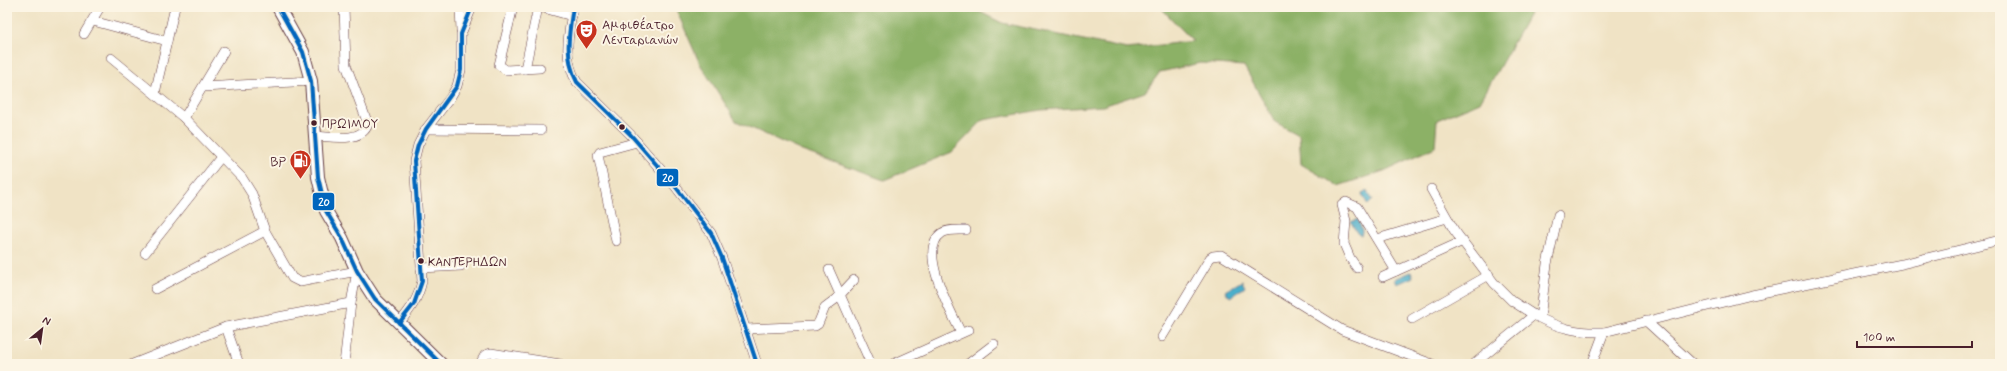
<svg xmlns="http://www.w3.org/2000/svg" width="2007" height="371" font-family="Mynerve,sans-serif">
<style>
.forest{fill:#8cb166;stroke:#6b6848}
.water{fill:#4cafcb;stroke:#4b677b}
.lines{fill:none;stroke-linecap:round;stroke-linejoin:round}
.street-casing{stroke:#633c42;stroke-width:10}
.secondary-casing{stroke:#633c42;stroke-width:14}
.street{stroke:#fff;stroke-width:9}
.secondary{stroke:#fff;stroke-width:12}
.bus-1-casing{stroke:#fcf5e5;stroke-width:7}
.bus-1{stroke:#0065bd;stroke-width:4}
.bus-dot{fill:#4a1f2b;stroke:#fcf5e5;stroke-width:1.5}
.labels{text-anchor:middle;stroke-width:4;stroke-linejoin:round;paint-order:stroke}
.bus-label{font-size:12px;fill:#4a1f2b;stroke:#fcf5e5;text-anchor:start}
.poi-label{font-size:13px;fill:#4a1f2b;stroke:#fcf5e5;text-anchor:start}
.line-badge{stroke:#fcf5e5;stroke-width:1.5}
.badge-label{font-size:11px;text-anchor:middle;font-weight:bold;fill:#fff}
</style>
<rect width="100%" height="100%" fill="#fcf5e5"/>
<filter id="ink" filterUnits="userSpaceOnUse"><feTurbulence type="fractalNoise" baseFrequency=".025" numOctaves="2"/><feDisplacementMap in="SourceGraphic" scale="8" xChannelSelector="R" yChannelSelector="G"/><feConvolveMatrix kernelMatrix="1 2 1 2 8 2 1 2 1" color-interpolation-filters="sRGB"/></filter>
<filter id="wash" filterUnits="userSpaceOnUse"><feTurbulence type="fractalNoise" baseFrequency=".012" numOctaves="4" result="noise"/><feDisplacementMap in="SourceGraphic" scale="16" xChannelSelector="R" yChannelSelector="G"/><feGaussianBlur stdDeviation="0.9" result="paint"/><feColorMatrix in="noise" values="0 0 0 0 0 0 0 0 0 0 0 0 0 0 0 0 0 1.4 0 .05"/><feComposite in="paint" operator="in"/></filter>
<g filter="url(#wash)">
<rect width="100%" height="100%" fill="#f0e3c5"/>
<!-- forest -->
<path class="forest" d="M 675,7 L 970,7 L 1002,23 L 1127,49 L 1193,41 L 1160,7 L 1533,7 L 1480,102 L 1437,120 L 1435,147 L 1384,171 L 1338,186 L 1301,164 L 1299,135 L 1275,122 L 1244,66 L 1200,63 L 1160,72 L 1145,92 L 1103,106 L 1041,110 L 983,120 L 952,152 L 884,180 L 802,151 L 736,121 L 700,64 Z"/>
<!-- water -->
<g class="water">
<path d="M 1366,190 L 1373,200 L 1368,205 L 1362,194 Z"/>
<path d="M 1358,219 L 1362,231 L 1361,236 L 1357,233 L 1351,222 Z"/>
<path d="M 1411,272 L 1413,277 L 1397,284 L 1395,279 Z"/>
<path d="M 1242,281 L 1245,287 L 1230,297 L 1225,291 Z"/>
</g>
</g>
<g filter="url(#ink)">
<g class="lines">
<defs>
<g id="street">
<path d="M 460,7 L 461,30"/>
<path d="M 513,7 L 499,65 L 506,70 L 540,68"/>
<path d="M 540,7 L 572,16"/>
<path d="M 573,7 C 569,33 562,58 577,82 L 630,134 L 675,186 L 711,233 L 722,258 L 757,364"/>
<path d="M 93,21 L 167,41"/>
<path d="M 84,34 L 100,7"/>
<path d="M 111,58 L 184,118 L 242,178 L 252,194 L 265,231 L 292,278 L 300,282 L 357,271 L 351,303 L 344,364"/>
<path d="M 525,69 L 538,7"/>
<path d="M 203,87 L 311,81"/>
<path d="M 155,93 L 175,7"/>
<path d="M 184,118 L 224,51"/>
<path d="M 426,129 L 541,130"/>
<path d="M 316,136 C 332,137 362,143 368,124 L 346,65 L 344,7"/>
<path d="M 1431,189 L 1454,230 L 1494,283 L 1512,301 L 1534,315"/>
<path d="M 1377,239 L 1447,218"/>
<path d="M 616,241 L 598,155 L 600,152 L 637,142"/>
<path d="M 145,253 L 221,157"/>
<path d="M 421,268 L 461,266"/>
<path d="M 1357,268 L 1350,258 L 1344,244 L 1346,221 L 1342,205 L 1346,202 L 1357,207 L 1396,271"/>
<path d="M 829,270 L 871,364"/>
<path d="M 1383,277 L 1463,241"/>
<path d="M 155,289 L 265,231"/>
<path d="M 1540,318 L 1547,264 L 1558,215"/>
<path d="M 1412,319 L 1489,275"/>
<path d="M 1646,321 L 1693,364"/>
<path d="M 399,323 C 411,309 418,299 422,281 L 414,161 L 418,145 L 426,129 L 450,98 L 457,86 L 461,70 L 461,34 L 472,7"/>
<path d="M 226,327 L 239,364"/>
<path d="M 745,329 L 815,326 L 818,324 L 825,307 L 837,298 L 854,280"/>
<path d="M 961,333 C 952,313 916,250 942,233 C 948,229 958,230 966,230"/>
<path d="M 1162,337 L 1210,258 L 1213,256 L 1221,255 L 1342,330 L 1432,364"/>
<path d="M 133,364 L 226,327 L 351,303"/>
<path d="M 480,364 L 485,355 L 491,353 L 560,364"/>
<path d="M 893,364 L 969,330"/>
<path d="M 968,364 L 994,344"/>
<path d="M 1474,364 L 1534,315 C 1557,328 1578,333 1604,332"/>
<path d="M 1592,364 L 1604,332 L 1752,295 L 1902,264 L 2000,240"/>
</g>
<path id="secondary" d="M 278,7 L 303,52 L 311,81 L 318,177 L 326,211 L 342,238 L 357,271 L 375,299 L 441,364"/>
</defs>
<!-- street casing -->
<use href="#street" class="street-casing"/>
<!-- secondary casing -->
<use href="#secondary" class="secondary-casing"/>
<!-- street -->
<use href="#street" class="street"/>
<!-- secondary -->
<use href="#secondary" class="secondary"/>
<defs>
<g id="bus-1">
<path d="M 278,7 L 303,52 L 311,81 L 318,177 L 326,211 L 342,238 L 357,271 L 375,299 L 441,364"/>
<path d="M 573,7 C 569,33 564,57 577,82 L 630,134 L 675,186 L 711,233 L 722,258 L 757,364"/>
<path d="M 399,323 L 414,304 L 422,281 L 414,161 L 418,145 L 426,129 L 457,86 L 461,70 L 461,34 L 472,7"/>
</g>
</defs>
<!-- bus-1 casing -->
<use href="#bus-1" class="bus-1-casing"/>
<!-- bus-1 -->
<use href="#bus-1" class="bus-1"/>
</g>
</g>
<!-- icons -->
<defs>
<symbol id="theatre-pin" viewBox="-11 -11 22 30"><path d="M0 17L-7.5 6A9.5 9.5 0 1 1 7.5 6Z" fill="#c8321e" stroke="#fcf5e5"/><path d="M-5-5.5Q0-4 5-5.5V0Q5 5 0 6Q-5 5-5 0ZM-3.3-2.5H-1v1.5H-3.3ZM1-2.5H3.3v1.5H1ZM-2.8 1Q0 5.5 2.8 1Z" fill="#fff"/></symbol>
<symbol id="fuel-pin" viewBox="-11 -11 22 30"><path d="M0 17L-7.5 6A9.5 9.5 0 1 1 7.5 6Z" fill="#c8321e" stroke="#fcf5e5"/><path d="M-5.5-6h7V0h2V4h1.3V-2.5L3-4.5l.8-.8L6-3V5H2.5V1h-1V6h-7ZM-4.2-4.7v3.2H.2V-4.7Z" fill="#fff"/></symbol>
</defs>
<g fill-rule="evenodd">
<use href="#theatre-pin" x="574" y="18" width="25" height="34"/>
<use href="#fuel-pin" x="288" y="148" width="25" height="34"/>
</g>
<!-- markers -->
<g class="bus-dot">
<circle cx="314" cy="123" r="3.5"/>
<circle cx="622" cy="127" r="3.5"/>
<circle cx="421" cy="261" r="3.5"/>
</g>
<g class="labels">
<!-- bus labels -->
<g class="bus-label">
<text x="322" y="128">ΠΡΩΙΜΟΥ</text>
<text x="428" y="266">ΚΑΝΤΕΡΗΔΩΝ</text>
</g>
<!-- poi labels -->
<g class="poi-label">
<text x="602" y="29">Αμφιθέατρο<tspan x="602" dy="15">Λενταριανών</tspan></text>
<text x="286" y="166" text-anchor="end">BP</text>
</g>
</g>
<g class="line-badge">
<rect x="656" y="168" width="23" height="19" rx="4" fill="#0065bd"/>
<rect x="312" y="192" width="23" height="19" rx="4" fill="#0065bd"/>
</g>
<g class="badge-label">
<text x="668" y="182">20</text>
<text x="324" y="206">20</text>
</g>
<!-- margin -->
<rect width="2007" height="371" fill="none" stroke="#fcf5e5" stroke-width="24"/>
<!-- north arrow -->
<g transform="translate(42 329) rotate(29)" stroke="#fcf5e5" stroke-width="3" paint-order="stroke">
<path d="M0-3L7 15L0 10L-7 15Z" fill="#4a1f2b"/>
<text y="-6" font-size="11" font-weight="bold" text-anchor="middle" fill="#4a1f2b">N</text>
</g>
<!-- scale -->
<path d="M1857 341v6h115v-6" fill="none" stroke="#4a1f2b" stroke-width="2"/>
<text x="1863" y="341" font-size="12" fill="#4a1f2b" stroke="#fcf5e5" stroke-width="3" paint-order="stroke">100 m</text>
</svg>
